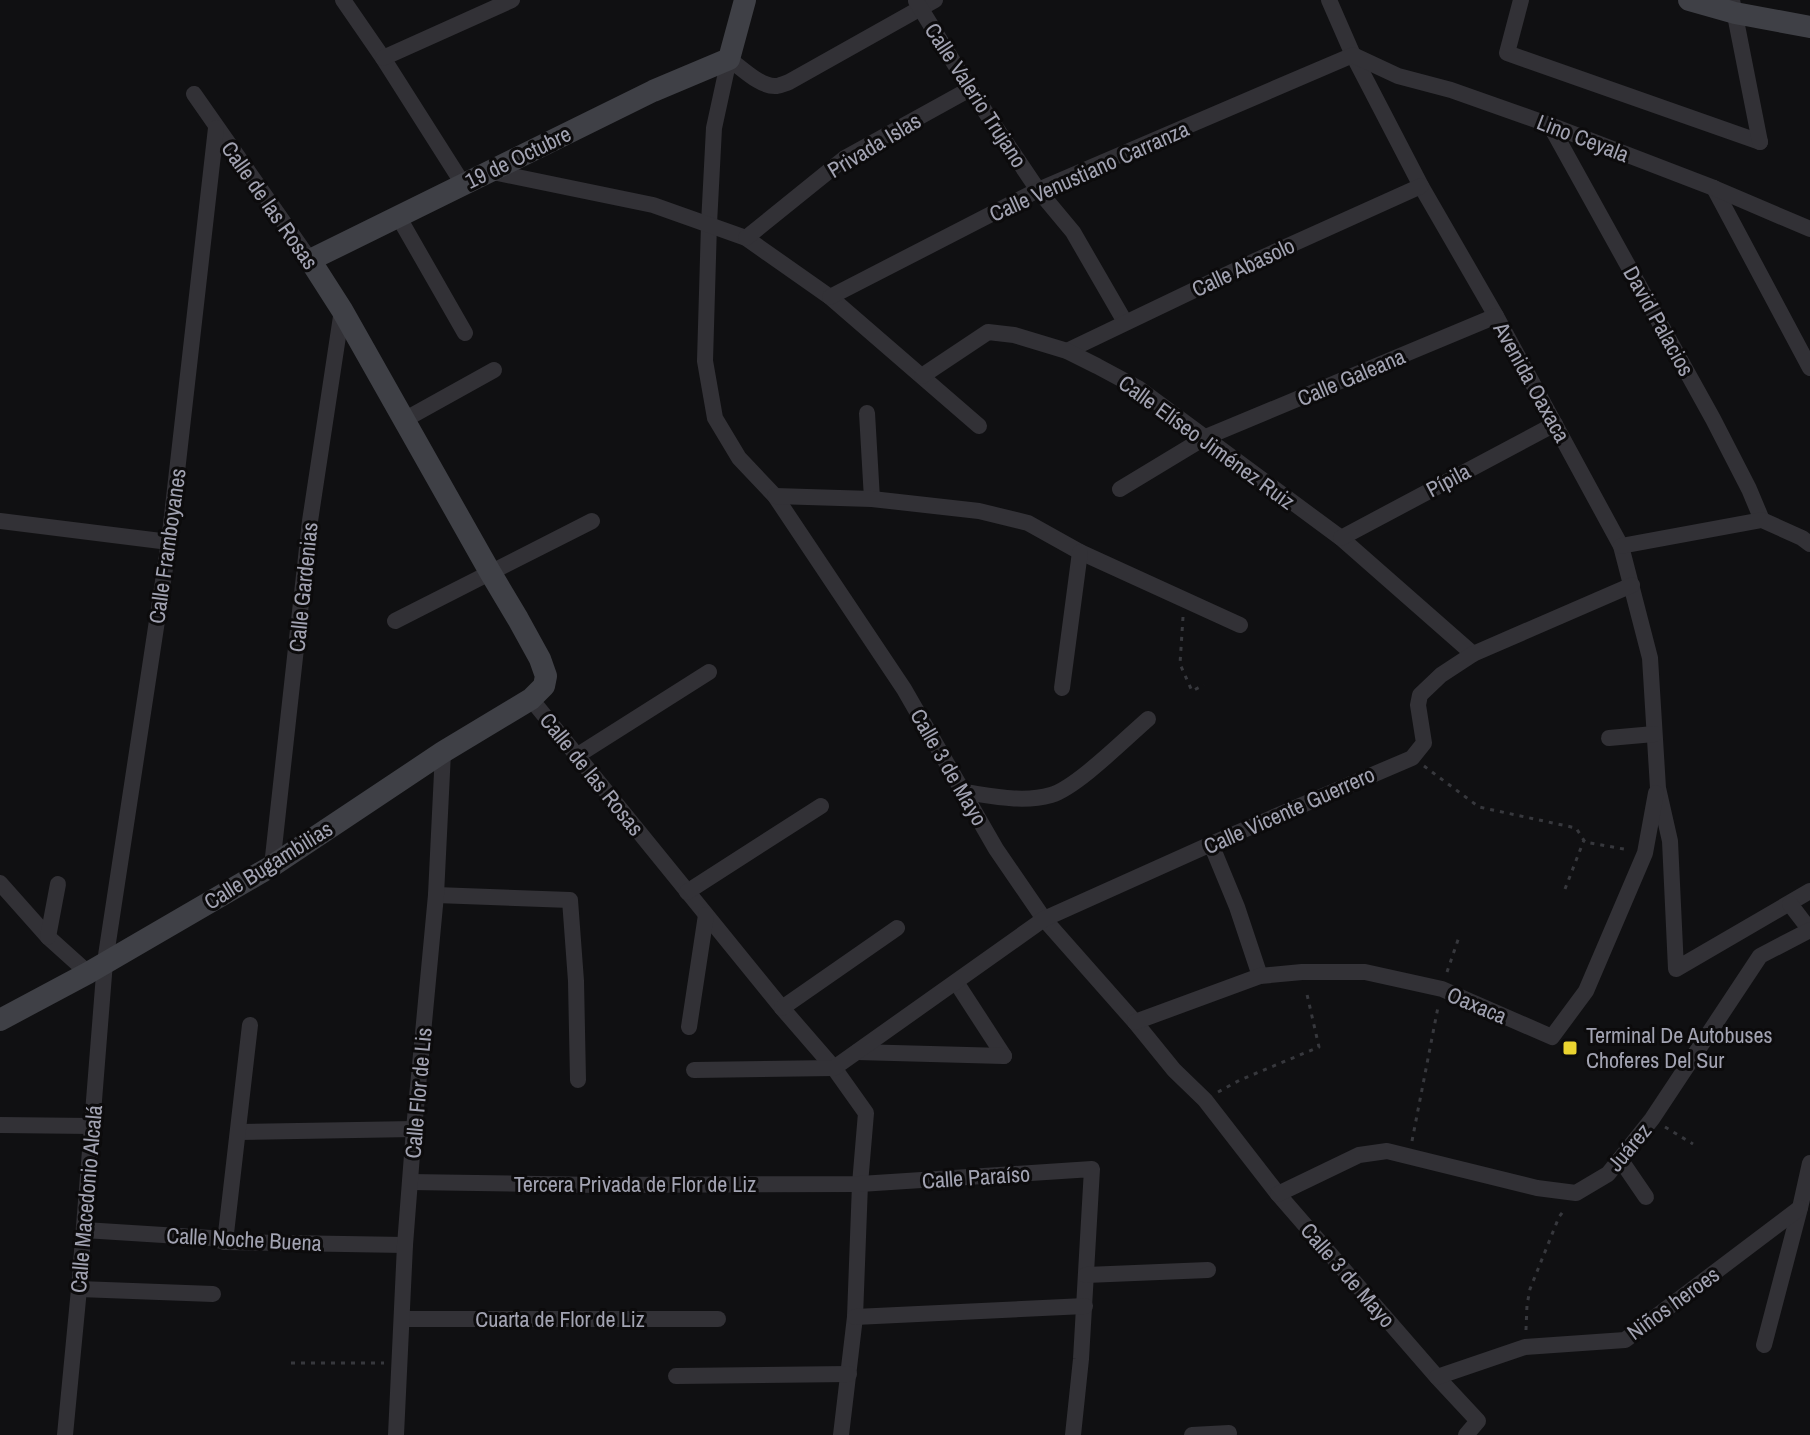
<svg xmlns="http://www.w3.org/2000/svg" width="1810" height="1435" font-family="'Archivo Narrow',sans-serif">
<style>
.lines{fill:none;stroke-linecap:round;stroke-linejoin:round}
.path{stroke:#37383d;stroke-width:3;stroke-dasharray:4 6;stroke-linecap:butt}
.street{stroke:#323136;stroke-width:16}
.secondary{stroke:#3f4046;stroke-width:22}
.poi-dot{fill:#ead330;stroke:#0c0b0c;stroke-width:3}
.labels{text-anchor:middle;stroke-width:6;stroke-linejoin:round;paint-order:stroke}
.street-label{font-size:22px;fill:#a2a3b2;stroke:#0c0b0c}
.poi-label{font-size:22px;fill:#a2a3b2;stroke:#0c0b0c;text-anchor:start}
</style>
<rect width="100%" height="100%" fill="#101012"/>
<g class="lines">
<!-- path -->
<g class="path">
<path d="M 1183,617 L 1180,664 L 1192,691 L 1204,685"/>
<path d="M 1424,766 L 1479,807 L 1576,828 L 1585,842 L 1629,850"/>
<path d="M 1565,889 L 1584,840"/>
<path d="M 1447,972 L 1459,937"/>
<path d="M 1218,1092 L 1240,1080 L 1319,1047 L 1306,990"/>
<path d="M 1665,1127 L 1693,1144"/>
<path d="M 1412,1141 L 1438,1007"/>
<path d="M 1526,1330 L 1527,1305 L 1530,1289 L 1559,1217 L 1565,1209"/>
<path d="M 291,1363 L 384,1363"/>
</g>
<!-- street -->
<g class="street">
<path d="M 343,0 L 383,58 L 463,184"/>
<path d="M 935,0 L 789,82 C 787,83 778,86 776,86 C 760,87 742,68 729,59 L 714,128 L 709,224 L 705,361 L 715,418 L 739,458 L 775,496 L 904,689 L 996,849 L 1044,919 L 1135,1022 L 1174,1070 L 1205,1100 L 1278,1194 L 1437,1377 L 1478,1421 L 1466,1435"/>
<path d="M 1329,0 L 1353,55 L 1421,186 L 1496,316 L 1621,546 L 1650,658 L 1658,788 L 1670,841 L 1676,969 L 1810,891"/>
<path d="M 1521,0 L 1507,53 L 1760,142"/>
<path d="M 1732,0 L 1760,142"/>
<path d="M 916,1 L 970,89 L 1038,190 L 1073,232 L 1125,322"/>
<path d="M 383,58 L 512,0"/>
<path d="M 194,94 L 310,260"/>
<path d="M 1550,125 L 1713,419 L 1749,489 L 1762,520"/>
<path d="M 488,171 L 653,205 L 746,238 L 830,297 L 979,426"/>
<path d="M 1714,188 L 1810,368"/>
<path d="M 398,216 L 465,333"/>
<path d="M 746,238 L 845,158 L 970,89"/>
<path d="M 830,297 L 1038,190 L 1353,55 L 1398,76 L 1451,90 L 1550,125 L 1714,188 L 1810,229"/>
<path d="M 1067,351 L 1257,260 L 1421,186"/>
<path d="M 922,376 L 988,332 L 1014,335 L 1067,351 L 1097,366 L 1138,388 L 1341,538 L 1473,654"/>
<path d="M 867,413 L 872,499"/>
<path d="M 404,420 L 494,370"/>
<path d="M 1120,489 L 1206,437 L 1496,316"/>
<path d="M 775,496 L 872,499 L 979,511 L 1028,523 L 1080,552 L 1240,625"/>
<path d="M 0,521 L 169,542"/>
<path d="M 1341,538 L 1555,424"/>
<path d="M 1621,546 L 1762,520 L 1802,538 L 1810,544"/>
<path d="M 395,621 L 592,521"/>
<path d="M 1062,688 L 1080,552"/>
<path d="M 531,699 L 782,1008 L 834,1068 L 866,1113 L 860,1184 L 855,1317 L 841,1435"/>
<path d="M 1609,738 L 1654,734"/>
<path d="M 578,755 L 709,672"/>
<path d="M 964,792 C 992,796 1023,803 1051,795 C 1076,788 1126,738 1148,719"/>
<path d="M 1211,844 L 1237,907 L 1260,976"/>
<path d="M 272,866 L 310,521 L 342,310"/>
<path d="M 0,883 L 48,937 L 88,973"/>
<path d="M 687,892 L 821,806"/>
<path d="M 436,895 L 570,900 L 576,981 L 578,1080"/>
<path d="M 1790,904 L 1810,930"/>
<path d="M 48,937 L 58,884"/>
<path d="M 956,982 L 1004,1056"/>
<path d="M 782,1008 L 897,928"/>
<path d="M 1135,1022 L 1260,976 L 1302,972 L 1365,972 L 1442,989 L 1552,1037 L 1586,991 L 1645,853 L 1656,793"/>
<path d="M 689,1027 L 706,915"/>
<path d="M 857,1052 L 1004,1056"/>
<path d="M 694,1070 L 834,1068 L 1044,919 L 1211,844 L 1412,758 L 1424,743 L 1418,705 L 1420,695 L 1441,675 L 1473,654 L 1632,585"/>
<path d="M 0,1125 L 92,1126"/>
<path d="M 238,1132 L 414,1129"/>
<path d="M 1620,1159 L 1646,1197"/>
<path d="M 410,1182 L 598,1185 L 860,1184 L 1092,1169 L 1081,1359 L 1073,1435"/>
<path d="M 1278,1194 L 1359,1155 L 1387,1151 L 1537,1188 L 1576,1193 L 1608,1174 L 1652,1119 L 1760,956 L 1810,930"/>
<path d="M 84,1230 L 211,1238 L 225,1242 L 405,1245"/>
<path d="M 225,1242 L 250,1025"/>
<path d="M 1086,1275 L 1208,1270"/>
<path d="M 79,1289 L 213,1294"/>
<path d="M 855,1317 L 1085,1306"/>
<path d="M 402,1319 L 718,1319"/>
<path d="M 1764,1345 L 1800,1208 L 1810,1163"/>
<path d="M 676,1376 L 849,1374"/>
<path d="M 1437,1377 L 1525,1347 L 1625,1340 L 1800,1208"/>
<path d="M 65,1435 L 79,1289 L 105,962 L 169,542 L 216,128"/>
<path d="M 396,1435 L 405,1245 L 414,1129 L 436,895 L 443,752"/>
<path d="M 1192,1435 L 1229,1433"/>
</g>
<!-- secondary -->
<g class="secondary">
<path d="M 1689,0 L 1735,13 L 1810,27"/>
<path d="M 0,1020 L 88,973 L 272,866 L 443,752 L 531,699 L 544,686 L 546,676 L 540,659 L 518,619 L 490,572 L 342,310 L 310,260 L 653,91 L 729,59 L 745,0"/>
</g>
</g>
<!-- markers -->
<rect class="poi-dot" x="1562" y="1040" width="16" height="16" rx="4"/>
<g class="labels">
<!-- street labels -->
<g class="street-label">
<text transform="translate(976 95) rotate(57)" y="8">Calle Valerio Trujano</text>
<text transform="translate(1583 138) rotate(21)" y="8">Lino Ceyala</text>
<text transform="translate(874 145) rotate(-31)" y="8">Privada Islas</text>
<text transform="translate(518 157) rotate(-26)" y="8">19 de Octubre</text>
<text transform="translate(1089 171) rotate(-24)" y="8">Calle Venustiano Carranza</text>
<text transform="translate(270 205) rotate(55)" y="8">Calle de las Rosas</text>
<text transform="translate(1243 267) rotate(-25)" y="8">Calle Abasolo</text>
<text transform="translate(1659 321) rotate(61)" y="8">David Palacios</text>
<text transform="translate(1351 377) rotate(-23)" y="8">Calle Galeana</text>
<text transform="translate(1532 382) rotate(61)" y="8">Avenida Oaxaca</text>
<text transform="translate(1207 442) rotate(36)" y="8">Calle Elíseo Jiménez Ruiz</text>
<text transform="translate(1448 480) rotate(-28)" y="8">Pípila</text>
<text transform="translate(167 546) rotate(-82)" y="8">Calle Framboyanes</text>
<text transform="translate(303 587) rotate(-84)" y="8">Calle Gardenias</text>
<text transform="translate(949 767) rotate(60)" y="8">Calle 3 de Mayo</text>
<text transform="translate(592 774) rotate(51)" y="8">Calle de las Rosas</text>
<text transform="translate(1289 810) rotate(-24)" y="8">Calle Vicente Guerrero</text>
<text transform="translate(268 865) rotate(-32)" y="8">Calle Bugambilias</text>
<text transform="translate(1477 1005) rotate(23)" y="8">Oaxaca</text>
<text transform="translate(418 1093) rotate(-85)" y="8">Calle Flor de Lis</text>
<text transform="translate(1629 1147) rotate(-50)" y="8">Juárez</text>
<text transform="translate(976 1177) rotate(-4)" y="8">Calle Paraíso</text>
<text x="635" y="1192">Tercera Privada de Flor de Liz</text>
<text transform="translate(86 1199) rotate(-85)" y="8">Calle Macedonio Alcalá</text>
<text transform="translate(244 1239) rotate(3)" y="8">Calle Noche Buena</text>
<text transform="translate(1348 1275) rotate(49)" y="8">Calle 3 de Mayo</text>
<text transform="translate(1673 1303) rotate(-36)" y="8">Niños heroes</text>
<text x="560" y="1327">Cuarta de Flor de Liz</text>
</g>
<!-- poi labels -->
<g class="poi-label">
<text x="1586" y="1043">Terminal De Autobuses<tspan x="1586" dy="25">Choferes Del Sur</tspan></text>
</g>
</g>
</svg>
